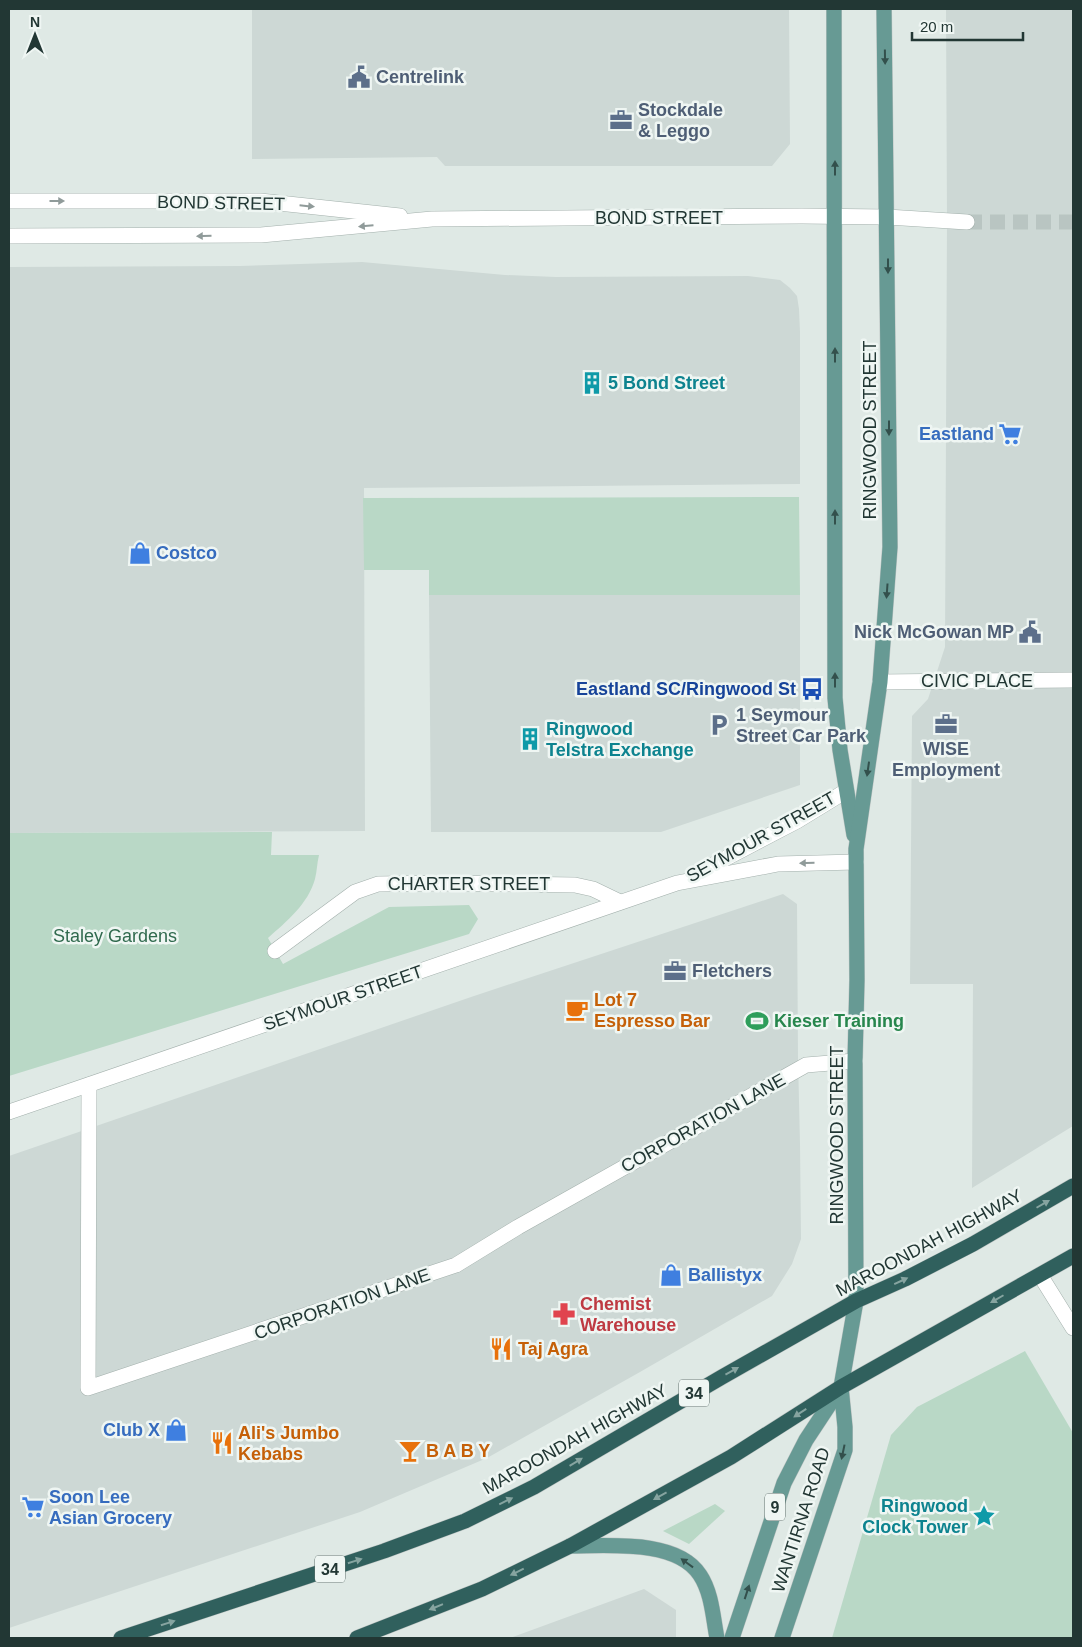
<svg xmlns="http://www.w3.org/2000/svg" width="1082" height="1647" font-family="Helvetica,sans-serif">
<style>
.built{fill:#cdd8d5}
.green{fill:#b9d8c6}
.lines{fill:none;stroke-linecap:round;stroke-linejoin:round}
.minor-tunnel{stroke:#b9c5c2;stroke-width:15;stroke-dasharray:15 8;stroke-linecap:butt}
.minor-casing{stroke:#a3b0ac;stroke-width:16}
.major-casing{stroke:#bdc3c2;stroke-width:16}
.highway-casing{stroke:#bdc3c2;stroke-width:16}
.minor{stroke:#fff;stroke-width:15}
.major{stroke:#679a94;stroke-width:15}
.highway{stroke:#30605d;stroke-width:15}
.oneway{fill:#33504c}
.oneway2{fill:#909b9a}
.oneway3{fill:#86a4a0}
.labels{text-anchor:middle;stroke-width:5;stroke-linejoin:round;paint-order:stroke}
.shield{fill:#eff6f3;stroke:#60706d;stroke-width:1}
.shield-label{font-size:16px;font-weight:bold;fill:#223734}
.service-label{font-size:18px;font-weight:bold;fill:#4e5e75;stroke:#eff6f3;text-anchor:start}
.street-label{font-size:18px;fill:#223734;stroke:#eff6f3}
.culture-label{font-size:18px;font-weight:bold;fill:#0d838f;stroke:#eff6f3;text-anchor:start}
.shop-label{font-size:18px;font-weight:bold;fill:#366cbe;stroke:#eff6f3;text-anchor:start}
.transit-label{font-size:18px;font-weight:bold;fill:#164399;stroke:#eff6f3;text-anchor:end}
.park-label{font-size:18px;fill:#306a4e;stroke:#eff6f3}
.food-label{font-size:18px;font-weight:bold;fill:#c56008;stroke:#eff6f3;text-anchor:start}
.leisure-label{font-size:18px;font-weight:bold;fill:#27864d;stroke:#eff6f3;text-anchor:start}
.health-label{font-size:18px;font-weight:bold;fill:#be3a42;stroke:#eff6f3;text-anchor:start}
</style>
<rect width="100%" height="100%" fill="#dfe9e5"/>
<!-- built -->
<g class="built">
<path d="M 252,9 L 789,9 L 790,144 L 772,166 L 445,166 L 437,157 L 252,159 Z"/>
<path d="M 946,9 L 1073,9 L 1073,1126 L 972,1188 L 973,984 L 910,984 L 912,716 L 928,699 L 945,647 L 947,221 Z"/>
<path d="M 362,262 L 505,275 L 556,277 L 748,276 L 780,280 L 790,288 L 797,296 L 799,309 L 800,332 L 800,484 L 364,488 L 365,831 L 9,833 L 9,267 L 240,266 Z"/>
<path d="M 429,595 L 800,595 L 800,785 L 661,832 L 431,832 Z"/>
<path d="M 783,894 L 797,904 L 798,1058 L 800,1144 L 801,1239 L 792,1264 L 772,1296 L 640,1372 L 487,1458 L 360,1512 L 9,1628 L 9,1156 L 474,996 Z"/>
<path d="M 644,1589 L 676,1610 L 676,1638 L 510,1638 Z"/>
</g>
<!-- green -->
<g class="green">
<path d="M 799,497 L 800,595 L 429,595 L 429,570 L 364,570 L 363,498 Z"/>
<path d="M 272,832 L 271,855 L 319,855 C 317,863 317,871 315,879 C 308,904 287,921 268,938 L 283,964 L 389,907 L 469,905 L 478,919 L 469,934 L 9,1076 L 9,833 Z"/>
<path d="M 1025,1351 L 1073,1433 L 1073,1638 L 832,1638 L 891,1435 L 917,1407 Z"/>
<path d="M 715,1504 L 725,1511 L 689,1544 L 663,1531 Z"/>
</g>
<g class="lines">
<!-- minor-tunnel -->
<path class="minor-tunnel" d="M 967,222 L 1073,222"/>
<defs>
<g id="minor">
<path d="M 9,201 L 260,201 L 400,216"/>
<path d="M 9,236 L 261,235 L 432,219 L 802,216 L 887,217 L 967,222"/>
<path d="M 880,682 L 1073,680"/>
<path d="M 692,876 L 797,821 L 846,791"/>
<path d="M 275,951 L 355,892 L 378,884 L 445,883 L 575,885 L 593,889 L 620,902"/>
<path d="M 89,1085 L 88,1388 L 456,1265 L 518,1227 L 806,1065 L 855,1061"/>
<path d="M 9,1112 L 677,883 L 778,864 L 856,862"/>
<path d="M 1040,1275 L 1073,1328"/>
</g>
<g id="major">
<path d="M 834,9 L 835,698 L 840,750 L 854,835"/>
<path d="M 570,1546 C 608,1546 677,1539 700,1575 C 712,1593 713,1618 717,1638"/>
<path d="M 732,1638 L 784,1483 L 806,1440 L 841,1387"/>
<path d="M 782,1638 L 845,1450 L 845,1427 L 841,1387 L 856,1301 L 855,1061 L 857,980 L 856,849 L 880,682 L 890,547 L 884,9"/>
</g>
<g id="highway">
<path d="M 121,1638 L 384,1551 L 465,1521 L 534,1487 L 722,1377 L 856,1301 L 905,1279 L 973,1244 L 1073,1186"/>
<path d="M 357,1638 L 482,1589 L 570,1546 L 731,1457 L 841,1387 L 1073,1256"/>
</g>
</defs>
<!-- minor casing -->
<use href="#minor" class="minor-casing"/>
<!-- major casing -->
<use href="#major" class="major-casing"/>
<!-- highway casing -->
<use href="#highway" class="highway-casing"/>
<!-- minor -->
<use href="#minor" class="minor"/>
<!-- major -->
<use href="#major" class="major"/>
<!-- highway -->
<use href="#highway" class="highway"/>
</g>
<!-- one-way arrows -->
<defs><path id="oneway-solid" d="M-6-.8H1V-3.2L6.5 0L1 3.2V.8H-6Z" transform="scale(1.25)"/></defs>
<g class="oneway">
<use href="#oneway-solid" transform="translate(885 57) rotate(89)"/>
<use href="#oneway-solid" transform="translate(835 168) rotate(-90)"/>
<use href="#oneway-solid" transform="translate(888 266) rotate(90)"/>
<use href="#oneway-solid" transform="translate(835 355) rotate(-90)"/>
<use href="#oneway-solid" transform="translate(889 428) rotate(90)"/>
<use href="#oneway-solid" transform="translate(835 517) rotate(-90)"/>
<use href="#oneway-solid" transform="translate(887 591) rotate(94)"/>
<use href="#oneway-solid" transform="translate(835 680) rotate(-90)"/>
<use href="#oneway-solid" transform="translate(868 769) rotate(98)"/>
<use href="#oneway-solid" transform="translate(843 1452) rotate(102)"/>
<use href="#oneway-solid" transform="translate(687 1563) rotate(-144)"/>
<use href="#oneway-solid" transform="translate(747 1592) rotate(-72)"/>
</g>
<g class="oneway2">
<use href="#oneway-solid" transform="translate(57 201)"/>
<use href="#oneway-solid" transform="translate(307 206) rotate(6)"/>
<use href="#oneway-solid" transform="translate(366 226) rotate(175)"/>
<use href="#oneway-solid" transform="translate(204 236) rotate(179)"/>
<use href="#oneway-solid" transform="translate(807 863) rotate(179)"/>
</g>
<g class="oneway3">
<use href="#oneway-solid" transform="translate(1043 1204) rotate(-30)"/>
<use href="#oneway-solid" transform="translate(901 1281) rotate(-25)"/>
<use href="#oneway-solid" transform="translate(997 1299) rotate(150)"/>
<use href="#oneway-solid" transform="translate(732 1371) rotate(-29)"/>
<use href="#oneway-solid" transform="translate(800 1413) rotate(147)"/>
<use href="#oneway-solid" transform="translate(576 1462) rotate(-31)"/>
<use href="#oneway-solid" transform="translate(660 1496) rotate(151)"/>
<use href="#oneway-solid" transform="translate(506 1501) rotate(-26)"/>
<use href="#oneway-solid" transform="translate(355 1561) rotate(-18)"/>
<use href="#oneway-solid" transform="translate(517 1572) rotate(154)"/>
<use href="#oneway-solid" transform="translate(436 1607) rotate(158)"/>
<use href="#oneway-solid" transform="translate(168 1623) rotate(-18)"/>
</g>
<!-- icons -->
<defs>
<symbol id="civic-bare" viewBox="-9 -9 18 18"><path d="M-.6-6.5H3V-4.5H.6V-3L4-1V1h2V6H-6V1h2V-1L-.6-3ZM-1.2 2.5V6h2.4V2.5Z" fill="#5c6f8a" stroke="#eff6f3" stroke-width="2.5" paint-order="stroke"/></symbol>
<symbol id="office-bare" viewBox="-9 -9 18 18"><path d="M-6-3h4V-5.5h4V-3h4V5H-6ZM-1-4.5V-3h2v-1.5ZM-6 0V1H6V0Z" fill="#5c6f8a" stroke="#eff6f3" stroke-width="2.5" paint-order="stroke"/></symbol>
<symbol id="building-bare" viewBox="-9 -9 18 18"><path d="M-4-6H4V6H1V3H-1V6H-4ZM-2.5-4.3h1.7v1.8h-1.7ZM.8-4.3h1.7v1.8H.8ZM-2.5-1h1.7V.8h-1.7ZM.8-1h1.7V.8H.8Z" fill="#0f9aa8" stroke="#eff6f3" stroke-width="2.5" paint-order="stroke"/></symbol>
<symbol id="supermarket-bare" viewBox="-9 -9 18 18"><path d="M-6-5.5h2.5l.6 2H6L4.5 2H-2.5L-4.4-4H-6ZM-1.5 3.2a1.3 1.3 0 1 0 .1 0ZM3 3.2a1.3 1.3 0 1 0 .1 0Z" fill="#3f7fe0" stroke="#eff6f3" stroke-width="2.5" paint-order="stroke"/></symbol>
<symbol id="shop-bare" viewBox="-9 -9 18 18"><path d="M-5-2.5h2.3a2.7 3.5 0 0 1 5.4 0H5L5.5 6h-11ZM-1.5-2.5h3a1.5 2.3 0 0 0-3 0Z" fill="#3f7fe0" stroke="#eff6f3" stroke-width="2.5" paint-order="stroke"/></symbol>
<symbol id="bus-bare" viewBox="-9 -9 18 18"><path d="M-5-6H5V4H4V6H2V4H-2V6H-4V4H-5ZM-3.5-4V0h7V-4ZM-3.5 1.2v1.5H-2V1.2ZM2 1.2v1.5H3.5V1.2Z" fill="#1a4fb4" stroke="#eff6f3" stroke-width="2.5" paint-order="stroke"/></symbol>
<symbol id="parking-bare" viewBox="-9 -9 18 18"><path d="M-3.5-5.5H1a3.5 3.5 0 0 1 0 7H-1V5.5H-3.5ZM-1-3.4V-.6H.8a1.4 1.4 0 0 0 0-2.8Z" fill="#5c6f8a" stroke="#eff6f3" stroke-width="2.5" paint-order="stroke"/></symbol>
<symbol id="cafe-bare" viewBox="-9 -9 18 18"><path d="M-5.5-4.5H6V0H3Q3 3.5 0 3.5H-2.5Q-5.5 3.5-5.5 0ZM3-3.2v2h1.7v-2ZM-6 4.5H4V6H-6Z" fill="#e8710a" stroke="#eff6f3" stroke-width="2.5" paint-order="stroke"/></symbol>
<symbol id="stadium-bare" viewBox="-9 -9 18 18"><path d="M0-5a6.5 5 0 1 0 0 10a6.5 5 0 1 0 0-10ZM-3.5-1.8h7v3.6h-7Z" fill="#2e9e5b" stroke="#eff6f3" stroke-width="2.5" paint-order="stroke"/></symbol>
<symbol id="pharmacy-bare" viewBox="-9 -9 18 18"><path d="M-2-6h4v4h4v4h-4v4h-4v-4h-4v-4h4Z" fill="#e0444e" stroke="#eff6f3" stroke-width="2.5" paint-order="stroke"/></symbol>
<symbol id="restaurant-bare" viewBox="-9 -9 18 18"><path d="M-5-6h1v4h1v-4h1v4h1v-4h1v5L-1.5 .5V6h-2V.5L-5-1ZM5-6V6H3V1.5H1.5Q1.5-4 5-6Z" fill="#e8710a" stroke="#eff6f3" stroke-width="2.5" paint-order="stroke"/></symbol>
<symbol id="bar-bare" viewBox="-9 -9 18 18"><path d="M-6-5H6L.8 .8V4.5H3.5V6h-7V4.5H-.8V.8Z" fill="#e8710a" stroke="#eff6f3" stroke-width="2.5" paint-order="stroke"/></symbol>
<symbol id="sight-bare" viewBox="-9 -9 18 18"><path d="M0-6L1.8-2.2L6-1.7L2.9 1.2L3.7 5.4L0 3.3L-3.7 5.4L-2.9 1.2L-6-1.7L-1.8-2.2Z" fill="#0f9aa8" stroke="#eff6f3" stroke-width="2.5" paint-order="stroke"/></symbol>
</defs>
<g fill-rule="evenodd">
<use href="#civic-bare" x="343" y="61" width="32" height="32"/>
<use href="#office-bare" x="605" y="104" width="32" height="32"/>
<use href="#building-bare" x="576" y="367" width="32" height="32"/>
<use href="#supermarket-bare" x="994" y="418" width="32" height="32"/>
<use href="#shop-bare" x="124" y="537" width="32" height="32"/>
<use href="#civic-bare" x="1014" y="616" width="32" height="32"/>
<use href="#bus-bare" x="796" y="673" width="32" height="32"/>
<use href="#office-bare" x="930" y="708" width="32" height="32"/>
<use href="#parking-bare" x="703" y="709" width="32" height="32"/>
<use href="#building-bare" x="514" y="723" width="32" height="32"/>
<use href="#office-bare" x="659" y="955" width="32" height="32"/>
<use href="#cafe-bare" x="561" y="994" width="32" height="32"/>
<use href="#stadium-bare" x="741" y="1005" width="32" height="32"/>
<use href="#shop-bare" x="655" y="1259" width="32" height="32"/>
<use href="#pharmacy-bare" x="548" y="1298" width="32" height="32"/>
<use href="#restaurant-bare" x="485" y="1333" width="32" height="32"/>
<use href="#shop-bare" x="160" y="1414" width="32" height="32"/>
<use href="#restaurant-bare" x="206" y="1427" width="32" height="32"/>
<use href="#bar-bare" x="394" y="1435" width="32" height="32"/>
<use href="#supermarket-bare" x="17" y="1491" width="32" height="32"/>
<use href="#sight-bare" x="968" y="1500" width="32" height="32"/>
</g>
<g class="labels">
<!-- shield labels -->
<g class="shield">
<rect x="679" y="1379.5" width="30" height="27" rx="4"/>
<rect x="765" y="1493.5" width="20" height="27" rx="4"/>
<rect x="315" y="1555.5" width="30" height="27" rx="4"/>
</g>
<g class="shield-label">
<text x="694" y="1399">34</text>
<text x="775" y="1513">9</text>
<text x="330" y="1575">34</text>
</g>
<!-- service labels -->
<g class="service-label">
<text x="376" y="83">Centrelink</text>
<text x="638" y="116">Stockdale<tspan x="638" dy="21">&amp; Leggo</tspan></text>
<text x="1014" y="638" text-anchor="end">Nick McGowan MP</text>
<text x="736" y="721">1 Seymour<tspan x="736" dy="21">Street Car Park</tspan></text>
<text x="946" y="755" text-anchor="middle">WISE<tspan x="946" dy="21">Employment</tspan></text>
<text x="692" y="977">Fletchers</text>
</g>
<!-- street labels -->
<g class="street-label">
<text transform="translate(221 203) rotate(1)" y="6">BOND STREET</text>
<text x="659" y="224">BOND STREET</text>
<text transform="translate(870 430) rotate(-90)" y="6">RINGWOOD STREET</text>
<text x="977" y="687">CIVIC PLACE</text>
<text transform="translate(761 837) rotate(-29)" y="6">SEYMOUR STREET</text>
<text x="469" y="890">CHARTER STREET</text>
<text transform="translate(343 998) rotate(-19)" y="6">SEYMOUR STREET</text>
<text transform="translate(703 1123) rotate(-29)" y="6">CORPORATION LANE</text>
<text transform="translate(837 1135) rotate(-90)" y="6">RINGWOOD STREET</text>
<text transform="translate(929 1243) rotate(-28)" y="6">MAROONDAH HIGHWAY</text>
<text transform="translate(342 1304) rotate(-19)" y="6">CORPORATION LANE</text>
<text transform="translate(575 1439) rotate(-29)" y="6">MAROONDAH HIGHWAY</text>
<text transform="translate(801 1520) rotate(-72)" y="6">WANTIRNA ROAD</text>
</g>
<!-- culture labels -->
<g class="culture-label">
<text x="608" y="389">5 Bond Street</text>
<text x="546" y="735">Ringwood<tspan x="546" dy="21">Telstra Exchange</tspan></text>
<text x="968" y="1512" text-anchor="end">Ringwood<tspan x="968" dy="21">Clock Tower</tspan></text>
</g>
<!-- shop labels -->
<g class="shop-label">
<text x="994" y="440" text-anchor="end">Eastland</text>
<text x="156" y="559">Costco</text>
<text x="688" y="1281">Ballistyx</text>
<text x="160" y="1436" text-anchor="end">Club X</text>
<text x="49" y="1503">Soon Lee<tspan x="49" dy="21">Asian Grocery</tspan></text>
</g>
<!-- transit labels -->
<g class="transit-label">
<text x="796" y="695">Eastland SC/Ringwood St</text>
</g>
<!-- park labels -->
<g class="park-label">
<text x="115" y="942">Staley Gardens</text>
</g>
<!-- food labels -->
<g class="food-label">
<text x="594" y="1006">Lot 7<tspan x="594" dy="21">Espresso Bar</tspan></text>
<text x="518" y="1355">Taj Agra</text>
<text x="238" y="1439">Ali's Jumbo<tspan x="238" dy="21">Kebabs</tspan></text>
<text x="426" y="1457">B A B Y</text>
</g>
<!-- leisure labels -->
<g class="leisure-label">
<text x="774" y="1027">Kieser Training</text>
</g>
<!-- health labels -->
<g class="health-label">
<text x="580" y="1310">Chemist<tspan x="580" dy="21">Warehouse</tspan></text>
</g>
</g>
<!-- border -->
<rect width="1082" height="1647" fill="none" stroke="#223734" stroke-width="20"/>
<!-- north arrow -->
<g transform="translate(35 35)" stroke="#eff6f3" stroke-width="4" paint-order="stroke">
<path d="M0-4L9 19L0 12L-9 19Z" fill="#223734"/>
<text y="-8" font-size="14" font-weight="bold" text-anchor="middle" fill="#223734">N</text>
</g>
<!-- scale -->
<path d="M912 32v8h111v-8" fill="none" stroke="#223734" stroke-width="2.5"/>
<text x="920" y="32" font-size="15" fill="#223734" stroke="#eff6f3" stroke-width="4" paint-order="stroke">20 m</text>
</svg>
